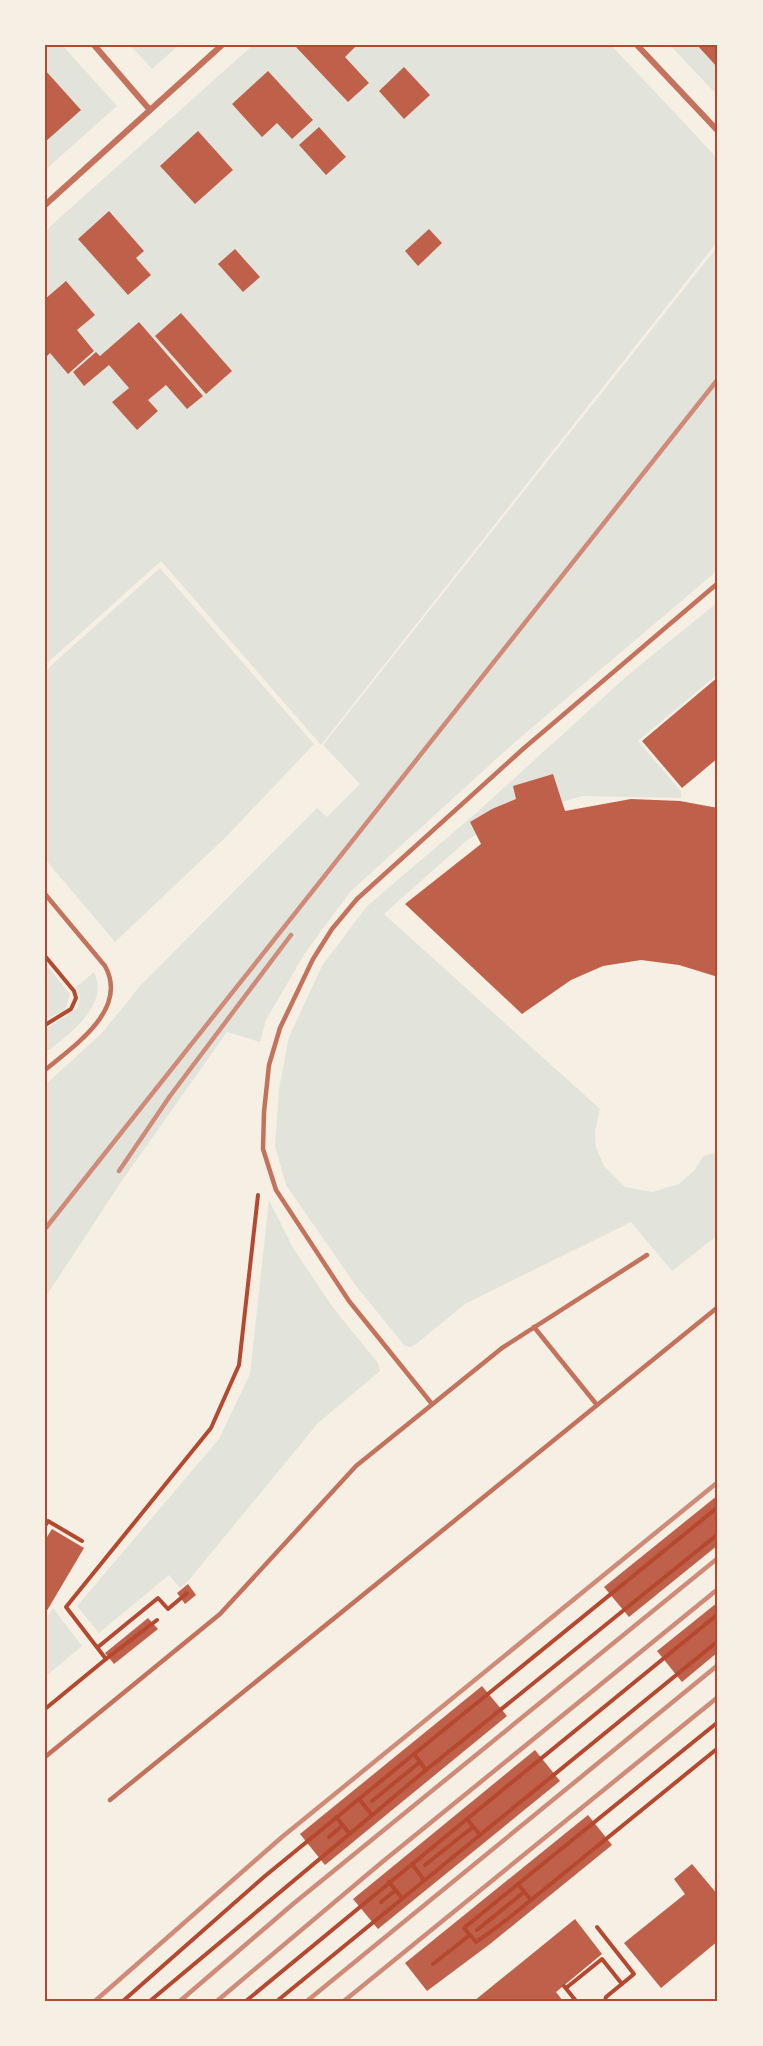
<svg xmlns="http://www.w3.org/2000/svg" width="763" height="2046" font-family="Manrope,sans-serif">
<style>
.green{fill:#e2e4dc}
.building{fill:#bf614a}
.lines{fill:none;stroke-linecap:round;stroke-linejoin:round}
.path{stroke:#b5482f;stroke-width:4}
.service{stroke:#c5725c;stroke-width:4.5}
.minor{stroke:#c5725c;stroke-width:6}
.rail{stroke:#cf8b77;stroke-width:4.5}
.neatline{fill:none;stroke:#b5482f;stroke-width:2}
</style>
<rect width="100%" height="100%" fill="#f6efe4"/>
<!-- green -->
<g class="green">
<path d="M 45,45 L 62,45 L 117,106 L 45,170 Z"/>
<path d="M 130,45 L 179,45 L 152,69 Z"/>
<path d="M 253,45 L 611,45 L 718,159 L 718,241 L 321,745 L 161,561 L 45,665 L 45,231 Z"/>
<path d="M 670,45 L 718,45 L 718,96 Z"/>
<path d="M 718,246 L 718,570 L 515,742 L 350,892 L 305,953 L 266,1020 L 260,1042 L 227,1032 L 121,1182 L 45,1298 L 45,1085 L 102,1033 L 141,985 L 317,808 L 327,817 L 360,784 L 323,745 Z"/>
<path d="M 160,568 L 314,744 L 227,836 L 115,942 L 45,859 L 45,671 Z"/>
<path d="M 718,602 L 718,674 L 638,741 L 681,791 L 681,798 L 582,796 L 498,821 L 466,841 L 384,914 L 600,1109 L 595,1131 L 596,1148 L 604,1166 L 625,1187 L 652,1192 L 679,1184 L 695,1170 L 703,1156 L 718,1152 L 718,1235 L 672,1271 L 631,1222 L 465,1304 L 416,1344 L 411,1347 L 405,1346 L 356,1286 L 286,1185 L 275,1146 L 279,1089 L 289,1037 L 322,966 L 366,907 L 475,814 L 628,675 Z"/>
<path d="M 45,963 L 70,994 L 66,1008 L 45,1021 Z"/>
<path d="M 94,972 C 110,1005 69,1035 45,1053 L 45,1030 L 78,1008 L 80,998 L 76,987 Z"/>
<path d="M 269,1200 L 293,1248 L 334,1309 L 378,1363 L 380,1371 L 318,1423 L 189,1580 L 180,1588 L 169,1575 L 99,1633 L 77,1606 L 219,1439 L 250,1374 Z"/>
<path d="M 53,1608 L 82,1646 L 45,1677 L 45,1619 Z"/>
</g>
<!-- building -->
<g class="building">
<path d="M 298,45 L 357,45 L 345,57 L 369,83 L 348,102 L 296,47 Z"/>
<path d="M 697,45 L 718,45 L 718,68 Z"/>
<path d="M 404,67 L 430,95 L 404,119 L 379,91 Z"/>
<path d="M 45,70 L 81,110 L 45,142 Z"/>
<path d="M 268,71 L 313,120 L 292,139 L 277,123 L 262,137 L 232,104 Z"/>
<path d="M 319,127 L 346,157 L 326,175 L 299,145 Z"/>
<path d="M 198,131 L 233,170 L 195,204 L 160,166 Z"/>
<path d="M 109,211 L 144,251 L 136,258 L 151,275 L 128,295 L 78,239 Z"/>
<path d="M 429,229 L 442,243 L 418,266 L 405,251 Z"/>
<path d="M 235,249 L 260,277 L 243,292 L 218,264 Z"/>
<path d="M 66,281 L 95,315 L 77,330 L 94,351 L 68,374 L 50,353 L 45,358 L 45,299 Z"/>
<path d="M 181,313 L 232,371 L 206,394 L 155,336 Z"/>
<path d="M 139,322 L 203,396 L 187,409 L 166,385 L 148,400 L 158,411 L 137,430 L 112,402 L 129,388 L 109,365 L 84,386 L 73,372 L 96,352 L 100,356 Z"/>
<path d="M 718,677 L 718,758 L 682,788 L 642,741 Z"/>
<path d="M 553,774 L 565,811 L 631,799 L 680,801 L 718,808 L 718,977 L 679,965 L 641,960 L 603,966 L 571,980 L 522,1014 L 405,904 L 481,844 L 470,822 L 492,809 L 516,799 L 513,786 Z"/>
<path d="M 718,1495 L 718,1545 L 629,1617 L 604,1587 Z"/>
<path d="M 52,1529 L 84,1548 L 45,1614 L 45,1540 Z"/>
<path d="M 188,1584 L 196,1595 L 185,1604 L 177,1593 Z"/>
<path d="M 718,1602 L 718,1652 L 682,1682 L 657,1651 Z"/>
<path d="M 148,1618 L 158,1629 L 114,1664 L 105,1653 Z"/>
<path d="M 482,1686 L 507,1716 L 325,1865 L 300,1834 Z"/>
<path d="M 535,1750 L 560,1781 L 378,1929 L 353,1899 Z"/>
<path d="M 588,1815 L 612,1845 L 490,1944 L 427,1991 L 405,1963 Z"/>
<path d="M 692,1864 L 718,1895 L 718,1941 L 661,1988 L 624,1943 L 685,1894 L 674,1879 Z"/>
<path d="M 575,1919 L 602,1954 L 556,1992 L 563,2001 L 474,2001 Z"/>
</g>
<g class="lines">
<!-- path -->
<g class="path">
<path d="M 45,956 L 74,991 L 76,998 L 71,1009 L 45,1025"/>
<path d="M 45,1526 L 48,1521 L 82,1541"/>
<path d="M 157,1620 L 106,1659 L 66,1607 L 211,1428 L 239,1365 L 258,1195"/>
<path d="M 98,1647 L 158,1598 L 168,1609 L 187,1593"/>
<path d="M 45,1709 L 106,1659"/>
<path d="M 414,1754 L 718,1507"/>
<path d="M 426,1770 L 718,1534"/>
<path d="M 359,1799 L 372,1815"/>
<path d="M 372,1801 L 420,1762"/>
<path d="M 336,1817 L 349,1833"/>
<path d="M 467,1819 L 718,1614"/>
<path d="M 480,1835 L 718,1641"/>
<path d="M 329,1837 L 343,1825"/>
<path d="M 412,1864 L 424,1880"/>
<path d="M 425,1865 L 473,1827"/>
<path d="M 389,1882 L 402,1898"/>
<path d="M 518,1884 L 718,1722"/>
<path d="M 531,1900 L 518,1884 L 464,1928 L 476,1942 C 495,1929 513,1915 531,1900 L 718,1748"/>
<path d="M 381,1902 L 396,1890"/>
<path d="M 597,1927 L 634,1974 L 606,1997 L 605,2001"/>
<path d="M 477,1930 L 524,1892"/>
<path d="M 433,1964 L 470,1935"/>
<path d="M 564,1986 L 576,2001"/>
<path d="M 566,1988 L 602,1959 L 622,1984"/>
<path d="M 123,2001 L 265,1876 L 414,1754 L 426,1770 L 150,2001"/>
<path d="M 246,2001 L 467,1819 L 480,1835 L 277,2001"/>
</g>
<!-- service -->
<g class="service">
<path d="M 45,894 L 105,966 C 129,1009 75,1045 45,1070"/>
<path d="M 534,1327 L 597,1405"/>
<path d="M 432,1404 L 349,1301 L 276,1190 L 263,1149 L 264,1112 L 269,1065 L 280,1028 L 313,959 L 332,929 L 357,899 L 523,749 L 718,583"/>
<path d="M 45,1757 L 220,1614 L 356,1466 L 502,1348 L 647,1255"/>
<path d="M 110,1800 L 718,1307"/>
</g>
<!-- minor -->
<g class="minor">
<path d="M 94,45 L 150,110"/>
<path d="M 637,45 L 718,131"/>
<path d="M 45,205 L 222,45"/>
</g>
<!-- rail -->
<g class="rail">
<path d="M 119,1171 L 170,1096 L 291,935"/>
<path d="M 45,1229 L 718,379"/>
<path d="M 95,2001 L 282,1837 L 718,1482"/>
<path d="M 180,2001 L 293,1904 L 718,1558"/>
<path d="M 217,2001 L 381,1863 L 718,1589"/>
<path d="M 307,2001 L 718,1665"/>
<path d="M 344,2001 L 718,1697"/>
</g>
</g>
<!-- border -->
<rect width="763" height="2046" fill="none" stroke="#f6efe4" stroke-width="93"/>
<rect x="46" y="46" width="670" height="1954" class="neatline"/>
</svg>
